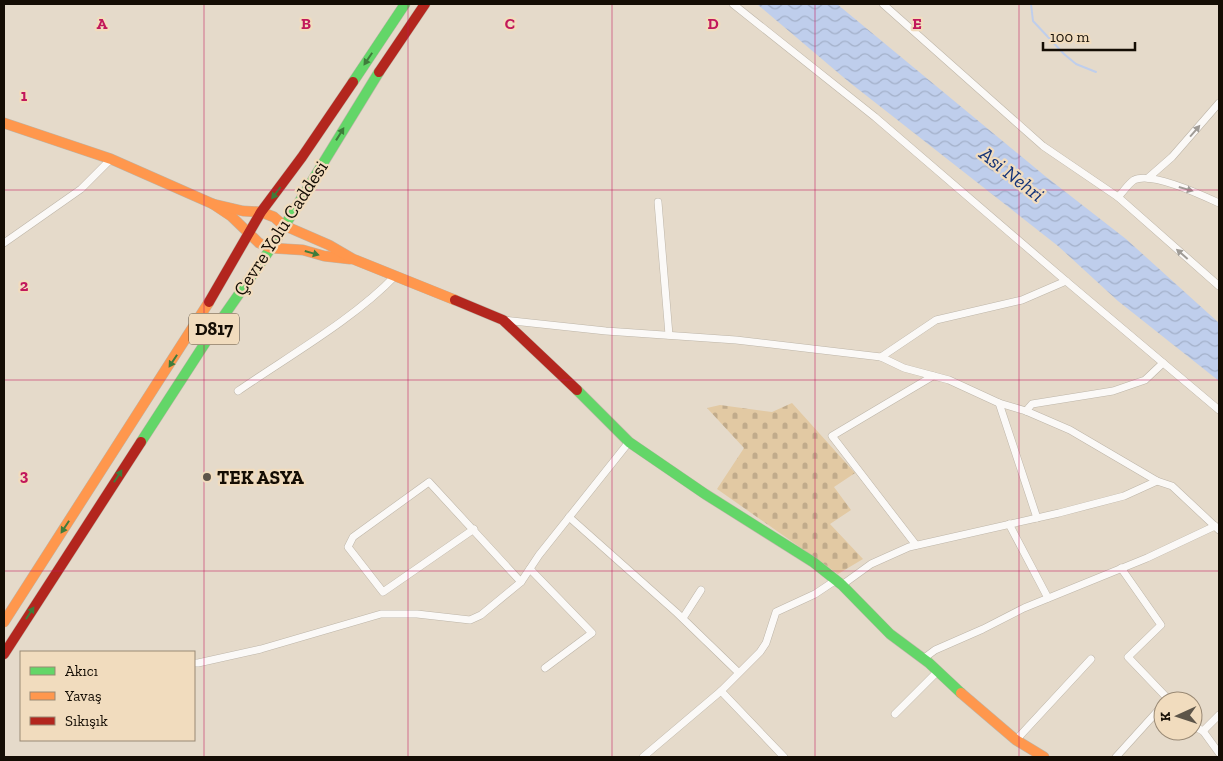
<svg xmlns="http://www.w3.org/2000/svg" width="1223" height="761" font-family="'Zilla Slab',serif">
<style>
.cemetery{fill:url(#cemetery-stones)}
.water{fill:url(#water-waves)}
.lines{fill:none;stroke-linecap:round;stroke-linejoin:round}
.stream{stroke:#bfceec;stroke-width:2}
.street-casing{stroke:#bdb5a8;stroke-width:8}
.fast-casing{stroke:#bdb5a8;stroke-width:11}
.slow-casing{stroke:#bdb5a8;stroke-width:11}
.jam-casing{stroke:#bdb5a8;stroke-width:11}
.street{stroke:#fbf9f7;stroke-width:7}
.fast{stroke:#63d668;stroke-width:10}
.slow{stroke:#ff974d;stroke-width:10}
.jam{stroke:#b3261e;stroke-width:10}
.oneway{fill:#3f7c3b}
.oneway2{fill:#9f9b96}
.grid{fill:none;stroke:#c2185b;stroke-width:1;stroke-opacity:0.55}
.poi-dot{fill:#5d5549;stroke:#f1dcbe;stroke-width:2}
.labels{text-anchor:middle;stroke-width:4.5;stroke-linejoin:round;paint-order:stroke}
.shield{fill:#f1dcbe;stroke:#564b3c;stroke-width:1}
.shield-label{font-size:18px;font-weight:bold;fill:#140d04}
.street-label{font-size:19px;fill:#140d04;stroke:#f1dcbe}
.poi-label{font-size:19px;font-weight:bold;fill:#140d04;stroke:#f1dcbe;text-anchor:start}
.water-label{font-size:20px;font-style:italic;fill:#123277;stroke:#f1dcbe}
.grid-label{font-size:16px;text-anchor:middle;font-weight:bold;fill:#c2185b;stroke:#f1dcbe;stroke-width:4.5;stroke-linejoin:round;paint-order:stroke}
</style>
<defs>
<pattern id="cemetery-stones" width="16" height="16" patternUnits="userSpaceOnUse" patternTransform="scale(1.25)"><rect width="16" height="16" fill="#e2c9a3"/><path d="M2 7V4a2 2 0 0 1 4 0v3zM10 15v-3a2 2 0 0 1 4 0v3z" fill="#c1ab8b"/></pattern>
<pattern id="water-waves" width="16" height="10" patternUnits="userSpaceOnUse" patternTransform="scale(1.25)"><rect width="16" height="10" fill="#bfceec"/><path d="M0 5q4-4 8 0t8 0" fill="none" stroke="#a3b0c9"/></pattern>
</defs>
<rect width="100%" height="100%" fill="#e5daca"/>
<!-- cemetery -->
<path class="cemetery" d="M 792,403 L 855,473 L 834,487 L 851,510 L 830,524 L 863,559 L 838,574 L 717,489 L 744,448 L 707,408 L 720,405 L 772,412 Z"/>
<!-- water -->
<path class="water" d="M 757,4 L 837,4 L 1045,176 L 1126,239 L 1219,323 L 1219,381 L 1118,301 L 1058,246 L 849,82 Z"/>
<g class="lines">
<!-- stream -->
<path class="stream" d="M 1031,4 L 1033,21 L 1064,54 L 1076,64 L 1096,72"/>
<defs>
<g id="street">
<path d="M 733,4 L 875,117 L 1066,281"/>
<path d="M 883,4 L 1043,146 L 1118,197"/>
<path d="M 1148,178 L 1172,157 L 1219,103"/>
<path d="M 658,202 L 669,335"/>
<path d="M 1219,203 C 1202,195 1151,171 1134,180 C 1128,184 1123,192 1118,197 L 1219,286"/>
<path d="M 4,243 L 81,189 L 111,159"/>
<path d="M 504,320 L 606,331 L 736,340 L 881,357 L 904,368 L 949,380 L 999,403 L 1026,411 L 1070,430 L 1157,481"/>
<path d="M 881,357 L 936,320 L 1022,300 L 1066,281 L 1219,410"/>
<path d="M 238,391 C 287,357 354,319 395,276"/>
<path d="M 999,403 L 1037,518"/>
<path d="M 1026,411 L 1032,404 L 1113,391 L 1145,380 L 1163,363"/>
<path d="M 569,517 L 677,613 L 738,672"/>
<path d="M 1009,524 L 1048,598"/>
<path d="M 474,529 L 383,592 L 348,547 L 353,537 L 429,482 L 521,582 L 539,555 L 629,442"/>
<path d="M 916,545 L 832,436 L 933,376"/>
<path d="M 1121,568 L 1161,625 L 1128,657 L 1170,701"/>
<path d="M 530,569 L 592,633 L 545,668"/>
<path d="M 842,585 L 871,564 L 909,547 L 1059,513 L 1124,496 L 1157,481 L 1172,486 L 1219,530"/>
<path d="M 683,618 L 701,590"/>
<path d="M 923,659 L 935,650 L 983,629 L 1024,608 L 1147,558 L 1215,526"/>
<path d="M 194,663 L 198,663 L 261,649 L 381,614 L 417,614 L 470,620 L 481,615 L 521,582"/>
<path d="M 721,691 L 784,757"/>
<path d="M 895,714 L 937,672"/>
<path d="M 1193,726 L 1203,731 L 1219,753"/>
<path d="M 1203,731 L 1219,715"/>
<path d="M 1016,740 L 1091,659"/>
<path d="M 643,757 L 721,691 L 760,652 L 766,643 L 776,612 L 815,594 L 836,580"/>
<path d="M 1116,757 L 1163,705"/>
</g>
<g id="fast">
<path d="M 353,82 L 405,4"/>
<path d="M 577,390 L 629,442 L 705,494 L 813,562 L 842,585 L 890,634 L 929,663 L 961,693"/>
<path d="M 141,442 L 209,337 L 271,248 L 379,72"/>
</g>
<g id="slow">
<path d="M 4,123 L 111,159 L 213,204 L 231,216 L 259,243 L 271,248 L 303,250 L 324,256 L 350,259"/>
<path d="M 213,204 L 243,211 L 261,212 L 274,217 L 283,225 L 329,245 L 353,259 L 455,300"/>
<path d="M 4,622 L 209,302"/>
<path d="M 961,693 L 1016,740 L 1044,757"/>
</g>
<g id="jam">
<path d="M 379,72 L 425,4"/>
<path d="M 455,300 L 503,320 L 577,390"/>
<path d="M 209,302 L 261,212 L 302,157 L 353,82"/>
<path d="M 4,654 L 141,442"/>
</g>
</defs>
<!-- street casing -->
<use href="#street" class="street-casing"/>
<!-- fast casing -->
<use href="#fast" class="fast-casing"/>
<!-- slow casing -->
<use href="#slow" class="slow-casing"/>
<!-- jam casing -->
<use href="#jam" class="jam-casing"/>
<!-- street -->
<use href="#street" class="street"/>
<!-- fast -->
<use href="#fast" class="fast"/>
<!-- slow -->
<use href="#slow" class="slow"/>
<!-- jam -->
<use href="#jam" class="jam"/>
</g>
<!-- one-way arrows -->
<defs><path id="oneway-solid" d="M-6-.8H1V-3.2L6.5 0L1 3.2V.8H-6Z" transform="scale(1.25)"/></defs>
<g class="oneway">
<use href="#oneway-solid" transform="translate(368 59) rotate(124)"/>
<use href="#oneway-solid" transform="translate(340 134) rotate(-58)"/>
<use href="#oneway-solid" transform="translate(276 193) rotate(127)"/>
<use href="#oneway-solid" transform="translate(312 253) rotate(16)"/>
<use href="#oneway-solid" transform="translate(173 361) rotate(123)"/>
<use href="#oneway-solid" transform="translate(118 476) rotate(-57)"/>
<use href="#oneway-solid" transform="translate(65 527) rotate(123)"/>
<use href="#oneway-solid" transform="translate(30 613) rotate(-57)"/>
</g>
<g class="oneway2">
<use href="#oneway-solid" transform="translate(1195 131) rotate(-49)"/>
<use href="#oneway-solid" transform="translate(1186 189) rotate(16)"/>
<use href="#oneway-solid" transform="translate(1182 254) rotate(-139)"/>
</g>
<!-- grid -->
<path class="grid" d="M 204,4 L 204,757M 408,4 L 408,757M 612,4 L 612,757M 815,4 L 815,757M 1019,4 L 1019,757M 4,190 L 1219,190M 4,380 L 1219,380M 4,571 L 1219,571"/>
<!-- markers -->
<circle class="poi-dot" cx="207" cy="477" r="5"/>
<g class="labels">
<!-- shield labels -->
<rect class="shield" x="189" y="313.5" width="50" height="31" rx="4"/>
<g class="shield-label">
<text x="214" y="335">D817</text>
</g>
<!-- street labels -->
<g class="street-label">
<text transform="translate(280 228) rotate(-57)" y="7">Çevre Yolu Caddesi</text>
</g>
<!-- poi labels -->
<g class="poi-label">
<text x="217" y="484">TEK ASYA</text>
</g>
<!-- water labels -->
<g class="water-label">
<text transform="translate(1012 174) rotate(38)" y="7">Asi Nehri</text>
</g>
</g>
<g class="grid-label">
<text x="102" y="29">A</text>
<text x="306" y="29">B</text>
<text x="510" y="29">C</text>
<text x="713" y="29">D</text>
<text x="917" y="29">E</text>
<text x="24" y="101">1</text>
<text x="24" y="291">2</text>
<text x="24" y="481">3</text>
</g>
<!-- border -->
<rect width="1223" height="761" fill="none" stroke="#140d04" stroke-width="10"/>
<!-- legend -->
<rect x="20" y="651" width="175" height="90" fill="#f1dcbe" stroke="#998974"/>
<rect x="30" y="667" width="25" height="8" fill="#63d668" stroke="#998974"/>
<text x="65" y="676" font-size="15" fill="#140d04">Akıcı</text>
<rect x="30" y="692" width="25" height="8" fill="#ff974d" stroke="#998974"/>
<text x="65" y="701" font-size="15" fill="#140d04">Yavaş</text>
<rect x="30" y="717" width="25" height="8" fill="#b3261e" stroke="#998974"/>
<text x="65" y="726" font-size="15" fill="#140d04">Sıkışık</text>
<!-- north arrow -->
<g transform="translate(1178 716) rotate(267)"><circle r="24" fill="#f1dcbe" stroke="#998974"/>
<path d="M0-4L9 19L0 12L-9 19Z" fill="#5d5549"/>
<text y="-8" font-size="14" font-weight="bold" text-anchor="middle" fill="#140d04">K</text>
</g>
<!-- scale -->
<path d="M1043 42v8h92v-8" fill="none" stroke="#140d04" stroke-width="2.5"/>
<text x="1050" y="42" font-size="15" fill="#140d04" stroke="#f1dcbe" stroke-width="4" paint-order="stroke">100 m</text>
</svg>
